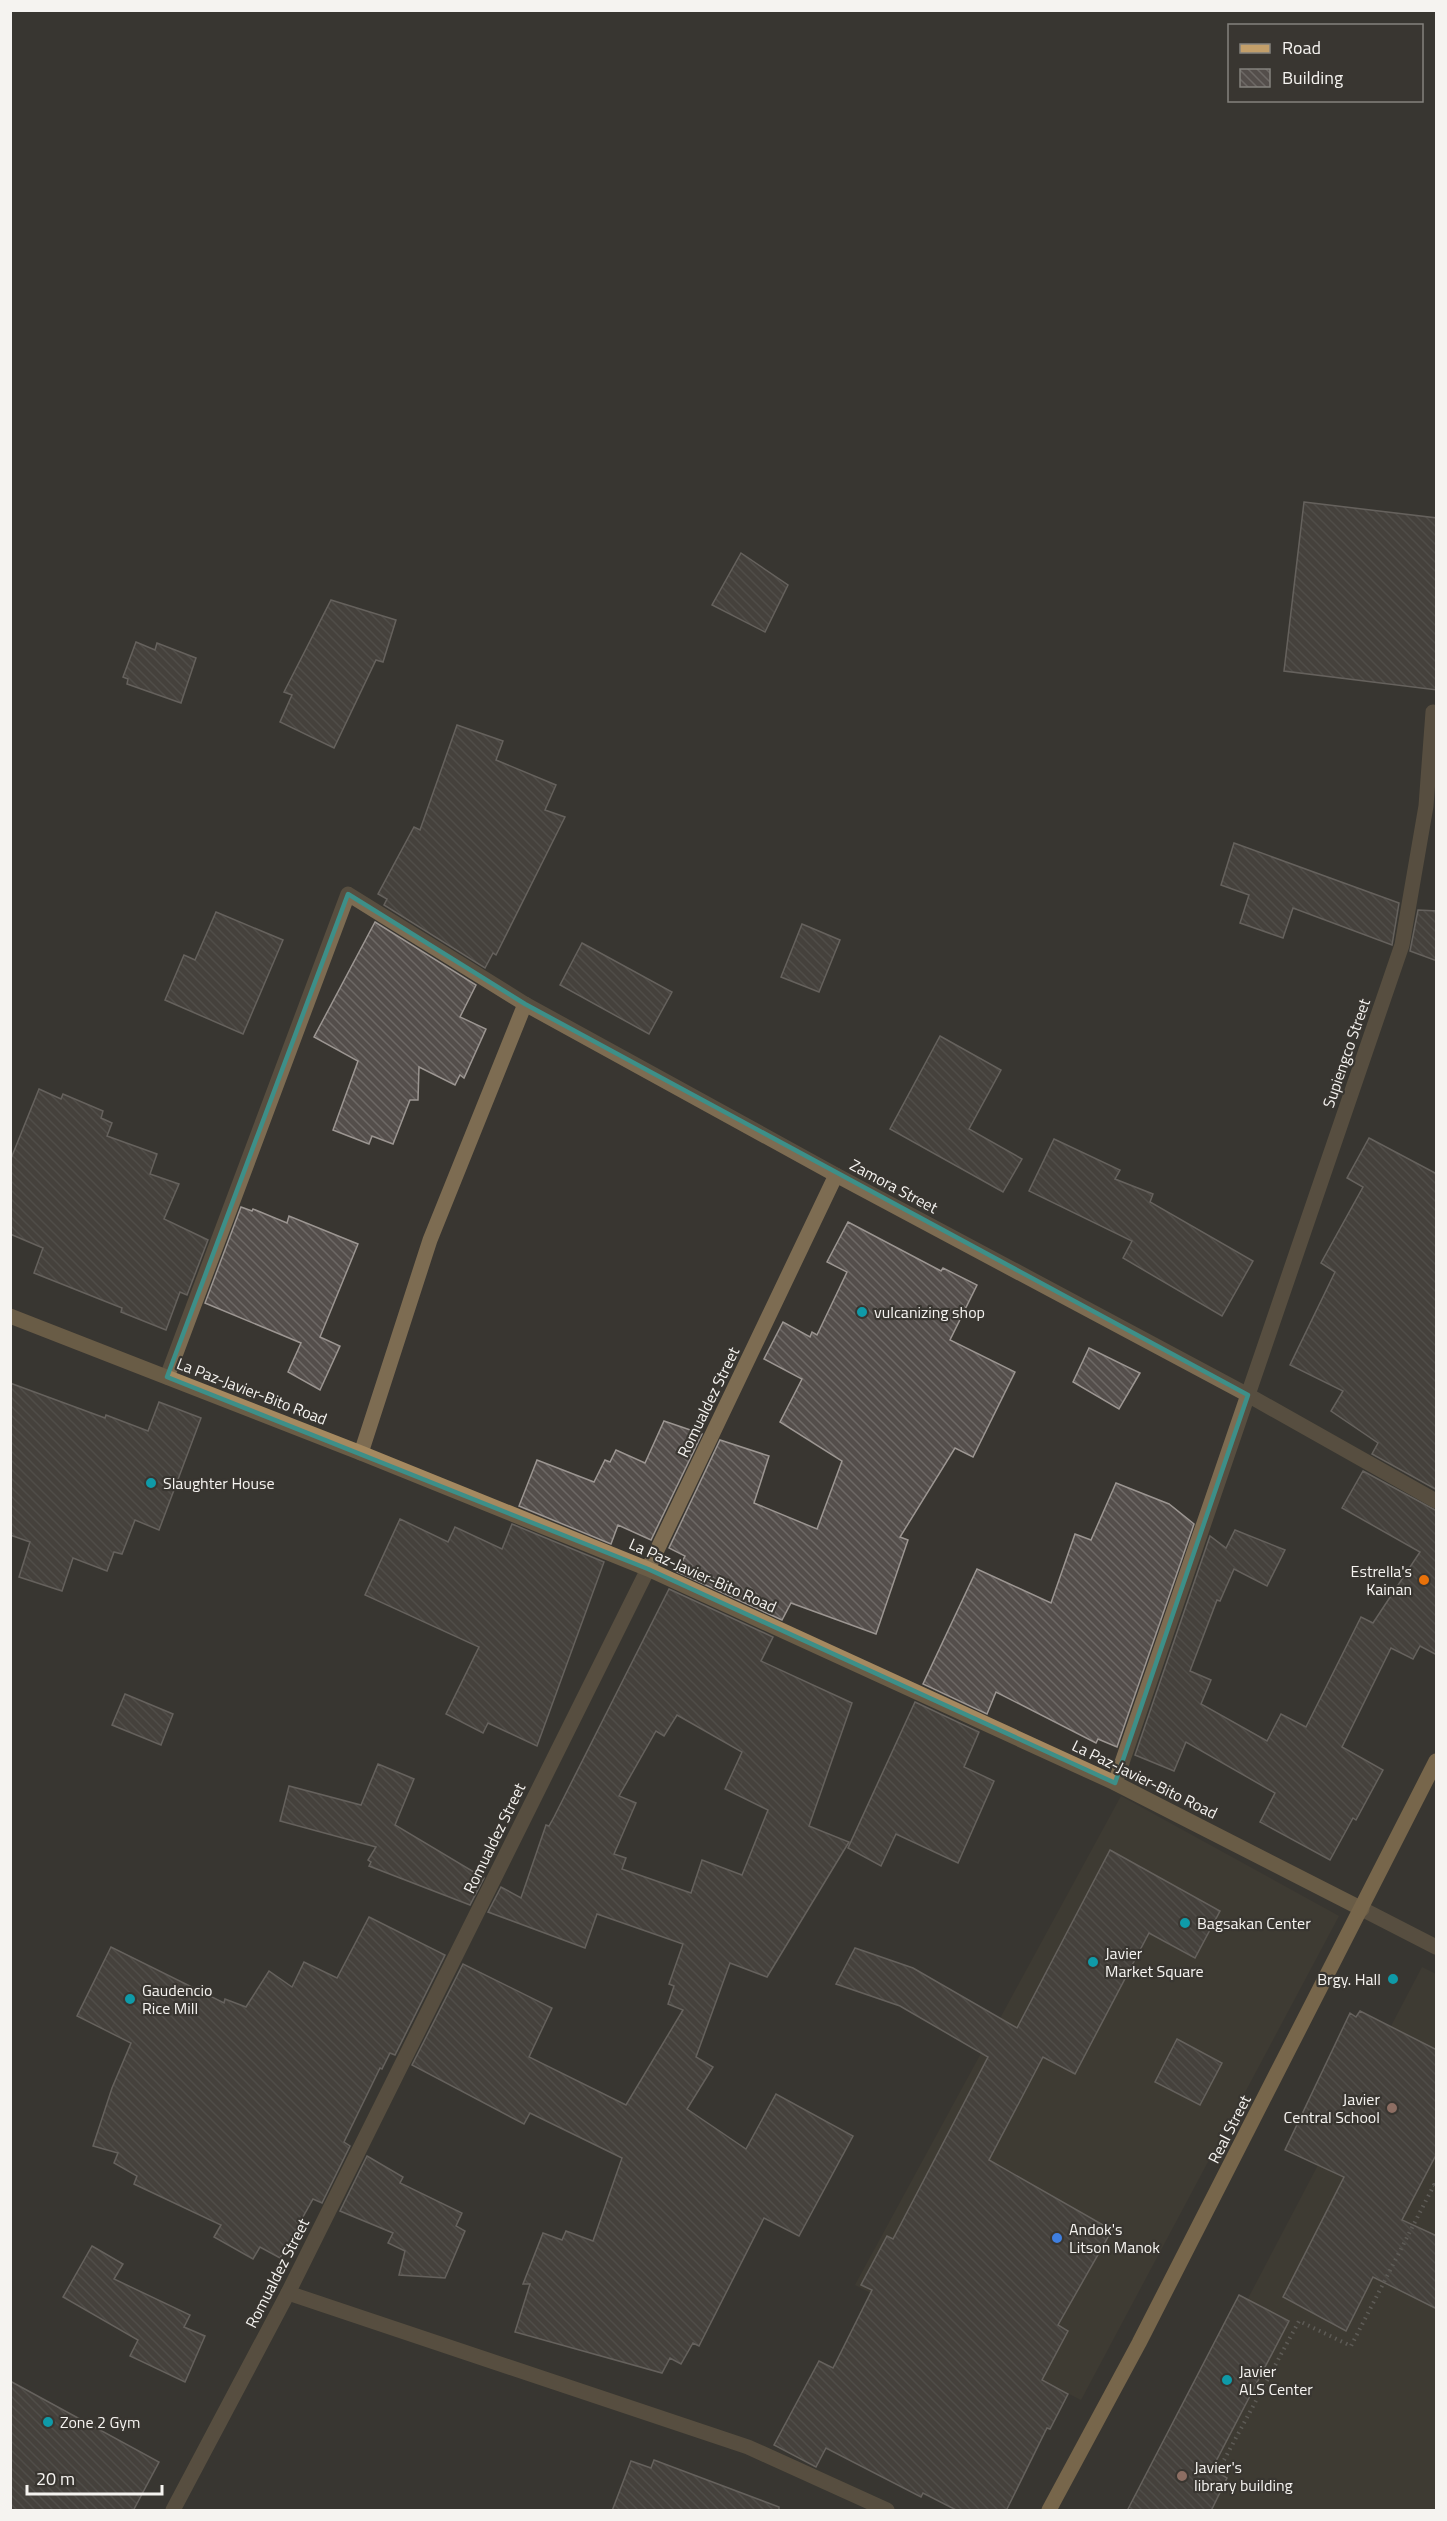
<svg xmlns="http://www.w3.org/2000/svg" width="1447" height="2521" font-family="'Titillium Web',sans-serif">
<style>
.built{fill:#464035}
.building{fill:url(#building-back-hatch);stroke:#9c9692;stroke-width:1.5;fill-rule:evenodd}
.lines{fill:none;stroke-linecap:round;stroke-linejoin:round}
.path{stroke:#8a8884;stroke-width:4;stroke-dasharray:1.5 4.5;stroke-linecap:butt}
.minor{stroke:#7d6c52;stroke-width:15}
.tertiary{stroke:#7d6c52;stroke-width:15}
.secondary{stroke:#a58960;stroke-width:15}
.primary{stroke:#c39f6a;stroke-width:15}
.marked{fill:none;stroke:#3d8f88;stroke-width:4.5;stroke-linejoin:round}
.culture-dot{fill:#0f9aa8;stroke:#393631;stroke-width:2}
.food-dot{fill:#e8710a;stroke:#393631;stroke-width:2}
.education-dot{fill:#8d6e63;stroke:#393631;stroke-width:2}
.shop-dot{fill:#3f7fe0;stroke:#393631;stroke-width:2}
.labels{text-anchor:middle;stroke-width:4.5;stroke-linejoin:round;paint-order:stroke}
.street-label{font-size:16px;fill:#f5f3f0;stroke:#393631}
.poi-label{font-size:16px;fill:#f5f3f0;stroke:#393631;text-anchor:start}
</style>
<defs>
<pattern id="building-back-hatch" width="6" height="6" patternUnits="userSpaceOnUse" patternTransform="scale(1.5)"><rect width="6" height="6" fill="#544e4b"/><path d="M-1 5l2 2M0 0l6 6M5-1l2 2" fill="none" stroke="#6d6865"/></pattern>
</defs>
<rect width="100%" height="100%" fill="#393631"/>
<!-- built -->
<g class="built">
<path d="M 1121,1796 L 1339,1916 L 1081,2400 L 855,2285 Z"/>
<path d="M 1422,1967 L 1436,1974 L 1436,2510 L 1137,2510 Z"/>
</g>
<!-- building -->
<g class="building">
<path d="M 1304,502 L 1437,518 L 1437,690 L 1284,671 Z"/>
<path d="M 741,553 L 788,585 L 765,632 L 712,605 Z"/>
<path d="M 331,600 L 396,620 L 383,662 L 376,660 L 334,748 L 280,722 L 292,695 L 284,692 Z"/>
<path d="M 136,642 L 155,650 L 157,643 L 196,658 L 181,703 L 127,684 L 128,679 L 123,677 Z"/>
<path d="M 457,725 L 503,741 L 496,760 L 556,785 L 545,810 L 565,817 L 496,955 L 493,953 L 485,968 L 384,905 L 387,899 L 378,894 L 414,827 L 420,830 Z"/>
<path d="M 1234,843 L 1399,903 L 1392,945 L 1293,908 L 1283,938 L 1240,923 L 1249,895 L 1221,885 Z"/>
<path d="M 1418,910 L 1437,911 L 1437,961 L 1410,951 Z"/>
<path d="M 216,912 L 283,940 L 243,1034 L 165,1000 L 184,955 L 195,960 Z"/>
<path d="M 375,922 L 476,985 L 460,1017 L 486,1029 L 464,1078 L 460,1075 L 455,1085 L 419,1067 L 418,1100 L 410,1100 L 393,1144 L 372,1136 L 369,1144 L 333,1130 L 358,1061 L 314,1037 Z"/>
<path d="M 802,924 L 840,940 L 819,992 L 781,977 Z"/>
<path d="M 582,943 L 672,992 L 649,1034 L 560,985 Z"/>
<path d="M 940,1036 L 1001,1070 L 969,1129 L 1022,1159 L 1003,1192 L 890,1129 Z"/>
<path d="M 39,1089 L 61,1099 L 63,1094 L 103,1111 L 101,1118 L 112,1123 L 107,1136 L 157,1154 L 150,1174 L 179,1184 L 164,1219 L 208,1240 L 187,1295 L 180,1292 L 166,1330 L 121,1312 L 122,1308 L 34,1273 L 43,1248 L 10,1234 L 10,1161 Z"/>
<path d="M 1369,1138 L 1437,1174 L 1437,1490 L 1372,1454 L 1378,1443 L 1331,1411 L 1343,1391 L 1290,1365 L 1335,1272 L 1321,1263 L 1363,1187 L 1347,1178 Z"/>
<path d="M 1054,1139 L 1120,1170 L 1115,1179 L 1153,1194 L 1150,1202 L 1253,1261 L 1222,1316 L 1123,1258 L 1132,1241 L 1029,1191 Z"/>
<path d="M 241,1207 L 252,1211 L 253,1209 L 287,1223 L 289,1216 L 358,1244 L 320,1337 L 340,1346 L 320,1390 L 288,1372 L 301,1343 L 205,1303 Z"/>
<path d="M 848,1222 L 941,1271 L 943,1268 L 977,1285 L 950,1340 L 1015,1372 L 973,1457 L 955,1448 L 900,1537 L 908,1540 L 876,1634 L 791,1603 L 782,1620 L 677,1572 L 685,1556 L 669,1548 L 720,1440 L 769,1456 L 754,1503 L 817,1529 L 842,1461 L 780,1422 L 802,1379 L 764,1359 L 783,1322 L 810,1337 L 812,1332 L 817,1335 L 847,1272 L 827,1262 Z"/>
<path d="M 1089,1348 L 1140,1373 L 1119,1409 L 1073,1382 Z"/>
<path d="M 10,1383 L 105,1418 L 106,1415 L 148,1431 L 159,1402 L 201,1418 L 159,1530 L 135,1520 L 122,1554 L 114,1552 L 107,1571 L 73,1558 L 62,1591 L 19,1577 L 30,1542 L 10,1535 Z"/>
<path d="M 664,1421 L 702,1434 L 651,1540 L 618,1525 L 611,1544 L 519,1506 L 537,1460 L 594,1482 L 605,1460 L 610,1462 L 616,1450 L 645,1463 Z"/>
<path d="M 1363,1471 L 1437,1511 L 1437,1655 L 1420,1646 L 1413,1659 L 1391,1648 L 1342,1747 L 1383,1770 L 1356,1820 L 1353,1818 L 1330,1860 L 1260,1822 L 1275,1793 L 1186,1742 L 1174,1771 L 1135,1755 L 1210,1536 L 1226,1548 L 1235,1530 L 1285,1550 L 1267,1586 L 1234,1569 L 1220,1601 L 1217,1600 L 1190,1671 L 1211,1680 L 1201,1704 L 1267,1741 L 1281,1714 L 1306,1727 L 1361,1617 L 1373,1623 L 1420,1552 L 1342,1508 Z"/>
<path d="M 1116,1483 L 1169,1504 L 1194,1524 L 1117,1747 L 1098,1739 L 1096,1743 L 996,1692 L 987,1714 L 923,1684 L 977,1569 L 1051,1603 L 1075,1534 L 1091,1540 Z"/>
<path d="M 400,1519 L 448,1542 L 455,1527 L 502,1549 L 512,1524 L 604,1562 L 537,1746 L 488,1723 L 483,1733 L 446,1714 L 479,1647 L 365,1595 Z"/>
<path d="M 669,1589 L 773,1637 L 761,1661 L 852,1703 L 809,1826 L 849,1842 L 767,1977 L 730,1963 L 696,2057 L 713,2067 L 687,2109 L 746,2149 L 776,2094 L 853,2136 L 799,2236 L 764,2218 L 699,2346 L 693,2343 L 681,2364 L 670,2358 L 662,2373 L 515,2332 L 530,2284 L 523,2284 L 543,2233 L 562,2240 L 566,2231 L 593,2241 L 622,2158 L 530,2113 L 524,2124 L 412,2065 L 463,1964 L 552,2008 L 529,2057 L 626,2105 L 683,2010 L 668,2004 L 674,1986 L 669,1984 L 683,1944 L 597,1914 L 585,1948 L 488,1912 L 501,1887 L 521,1898 L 546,1825 L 549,1826 L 554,1817 ZM 677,1715 L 742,1752 L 725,1789 L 768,1810 L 742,1875 L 702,1860 L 691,1893 L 622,1869 L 626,1858 L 614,1854 L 636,1803 L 619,1796 L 656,1731 L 664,1736 Z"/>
<path d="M 125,1694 L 173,1714 L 161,1745 L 112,1725 Z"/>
<path d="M 915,1702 L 979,1732 L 964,1767 L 994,1781 L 958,1863 L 896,1834 L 881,1866 L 848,1848 Z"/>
<path d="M 378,1764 L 414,1779 L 395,1825 L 484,1878 L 470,1905 L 369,1866 L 371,1862 L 368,1860 L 376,1847 L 280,1821 L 289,1786 L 361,1805 Z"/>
<path d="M 1110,1850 L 1220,1911 L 1195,1958 L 1149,1933 L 1075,2074 L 1043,2057 L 989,2160 L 1112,2230 L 1058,2325 L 1068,2331 L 1042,2380 L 1068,2394 L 1050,2429 L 1047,2428 L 1006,2511 L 958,2511 L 923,2493 L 921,2497 L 826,2448 L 816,2467 L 774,2445 L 819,2361 L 833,2368 L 872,2290 L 861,2285 L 887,2236 L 893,2239 L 988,2057 L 900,2006 L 836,1984 L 855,1948 L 913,1968 L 1017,2028 Z"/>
<path d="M 369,1917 L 445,1955 L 395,2055 L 390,2053 L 382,2069 L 380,2068 L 344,2142 L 350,2146 L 322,2203 L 313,2199 L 280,2258 L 260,2247 L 253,2259 L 214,2237 L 221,2225 L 134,2184 L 137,2176 L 114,2163 L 118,2153 L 93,2146 L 112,2088 L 131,2043 L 77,2016 L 111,1947 L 224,2003 L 225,1999 L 246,2007 L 269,1971 L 292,1987 L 304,1962 L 337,1978 Z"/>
<path d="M 1360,2011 L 1437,2050 L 1437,2153 L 1402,2220 L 1437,2236 L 1437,2309 L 1373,2277 L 1346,2331 L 1283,2297 L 1344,2177 L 1285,2150 L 1350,2013 L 1356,2017 Z"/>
<path d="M 1177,2039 L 1222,2063 L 1200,2105 L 1155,2082 Z"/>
<path d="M 367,2156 L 403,2177 L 400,2183 L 462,2213 L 456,2226 L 465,2231 L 445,2278 L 399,2275 L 405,2251 L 388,2243 L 393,2233 L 340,2211 Z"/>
<path d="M 92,2246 L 123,2264 L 114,2279 L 190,2315 L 184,2327 L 205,2336 L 185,2382 L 130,2356 L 138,2340 L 63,2297 Z"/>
<path d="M 1239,2295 L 1289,2321 L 1212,2469 L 1227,2478 L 1211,2511 L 1127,2511 Z"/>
<path d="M 10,2381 L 159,2462 L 133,2511 L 10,2511 Z"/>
<path d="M 654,2460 L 779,2507 L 779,2511 L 612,2511 L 631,2461 L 651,2468 Z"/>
</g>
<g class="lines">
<!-- path -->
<path class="path" d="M 1224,2460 L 1299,2321 L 1351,2346 L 1434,2185 L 1436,2186"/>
<!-- minor -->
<g class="minor">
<path d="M 167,1377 L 348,894 L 525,1004 L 836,1175 L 1248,1395 L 1436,1501"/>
<path d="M 361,1453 L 430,1240 L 525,1004"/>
<path d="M 1115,1783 L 1402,945 L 1426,806 L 1433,712"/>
<path d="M 288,2293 L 748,2447 L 887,2510"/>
<path d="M 173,2510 L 288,2293 L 648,1569 L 836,1175"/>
</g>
<!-- tertiary -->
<path class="tertiary" d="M 1362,1909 L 1436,1947"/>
<!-- secondary -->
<path class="secondary" d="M 10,1316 L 361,1453 L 648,1569 L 1115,1783 L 1362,1909"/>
<!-- primary -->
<path class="primary" d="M 1049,2510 L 1139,2343 L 1436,1761"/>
</g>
<!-- marked area -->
<path d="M0 0H1447V2521H0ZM 348,894 L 525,1004 L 1248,1395 L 1115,1783 L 648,1569 L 167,1377 Z" fill="#393631" fill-opacity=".55" fill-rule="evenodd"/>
<path class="marked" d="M 348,894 L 525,1004 L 1248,1395 L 1115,1783 L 648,1569 L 167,1377 Z"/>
<!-- markers -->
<g class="culture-dot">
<circle cx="862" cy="1312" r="6"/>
<circle cx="151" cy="1483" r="6"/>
<circle cx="1185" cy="1923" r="6"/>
<circle cx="1093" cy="1962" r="6"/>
<circle cx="1393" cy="1979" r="6"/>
<circle cx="130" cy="1999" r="6"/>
<circle cx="1227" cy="2380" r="6"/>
<circle cx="48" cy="2422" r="6"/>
</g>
<circle class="food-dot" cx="1424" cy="1580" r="6"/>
<g class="education-dot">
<circle cx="1392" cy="2108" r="6"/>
<circle cx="1182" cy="2476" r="6"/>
</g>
<circle class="shop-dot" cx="1057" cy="2238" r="6"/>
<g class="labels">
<!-- street labels -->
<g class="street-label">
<text transform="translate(1346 1053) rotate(-71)" y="6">Supiengco Street</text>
<text transform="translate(894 1186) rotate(28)" y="6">Zamora Street</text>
<text transform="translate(252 1391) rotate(21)" y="6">La Paz-Javier-Bito Road</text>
<text transform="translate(708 1402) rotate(-64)" y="6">Romualdez Street</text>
<text transform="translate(703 1575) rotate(24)" y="6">La Paz-Javier-Bito Road</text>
<text transform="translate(1145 1779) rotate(26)" y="6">La Paz-Javier-Bito Road</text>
<text transform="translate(494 1838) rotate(-64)" y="6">Romualdez Street</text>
<text transform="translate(1229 2129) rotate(-63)" y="6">Real Street</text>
<text transform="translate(277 2273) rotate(-63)" y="6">Romualdez Street</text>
</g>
<!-- poi labels -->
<g class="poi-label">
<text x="874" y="1318">vulcanizing shop</text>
<text x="163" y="1489">Slaughter House</text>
<text x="1412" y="1577" text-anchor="end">Estrella's<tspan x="1412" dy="18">Kainan</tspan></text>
<text x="1197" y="1929">Bagsakan Center</text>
<text x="1105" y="1959">Javier<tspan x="1105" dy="18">Market Square</tspan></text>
<text x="1381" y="1985" text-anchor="end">Brgy. Hall</text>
<text x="142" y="1996">Gaudencio<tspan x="142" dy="18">Rice Mill</tspan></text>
<text x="1380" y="2105" text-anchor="end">Javier<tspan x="1380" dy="18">Central School</tspan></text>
<text x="1069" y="2235">Andok's<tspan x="1069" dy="18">Litson Manok</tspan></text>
<text x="1239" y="2377">Javier<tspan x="1239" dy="18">ALS Center</tspan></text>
<text x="60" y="2428">Zone 2 Gym</text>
<text x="1194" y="2473">Javier's<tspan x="1194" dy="18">library building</tspan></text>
</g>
</g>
<!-- border -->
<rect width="1447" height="2521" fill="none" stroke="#f5f3f0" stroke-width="24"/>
<!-- legend -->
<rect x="1228" y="24" width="195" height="78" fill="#393631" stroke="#84827d" stroke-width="1.5"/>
<rect x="1240" y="44" width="30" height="9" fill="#c39f6a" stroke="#84827d" stroke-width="1.5"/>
<text x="1282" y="54" font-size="18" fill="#f5f3f0">Road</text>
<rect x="1240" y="69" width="30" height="18" fill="url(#building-back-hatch)" stroke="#84827d" stroke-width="1.5"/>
<text x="1282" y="84" font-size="18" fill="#f5f3f0">Building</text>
<!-- scale -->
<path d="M27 2485v9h135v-9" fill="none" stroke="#f5f3f0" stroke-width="3"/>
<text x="36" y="2485" font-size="18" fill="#f5f3f0" stroke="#393631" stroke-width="4.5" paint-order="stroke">20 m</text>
</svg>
